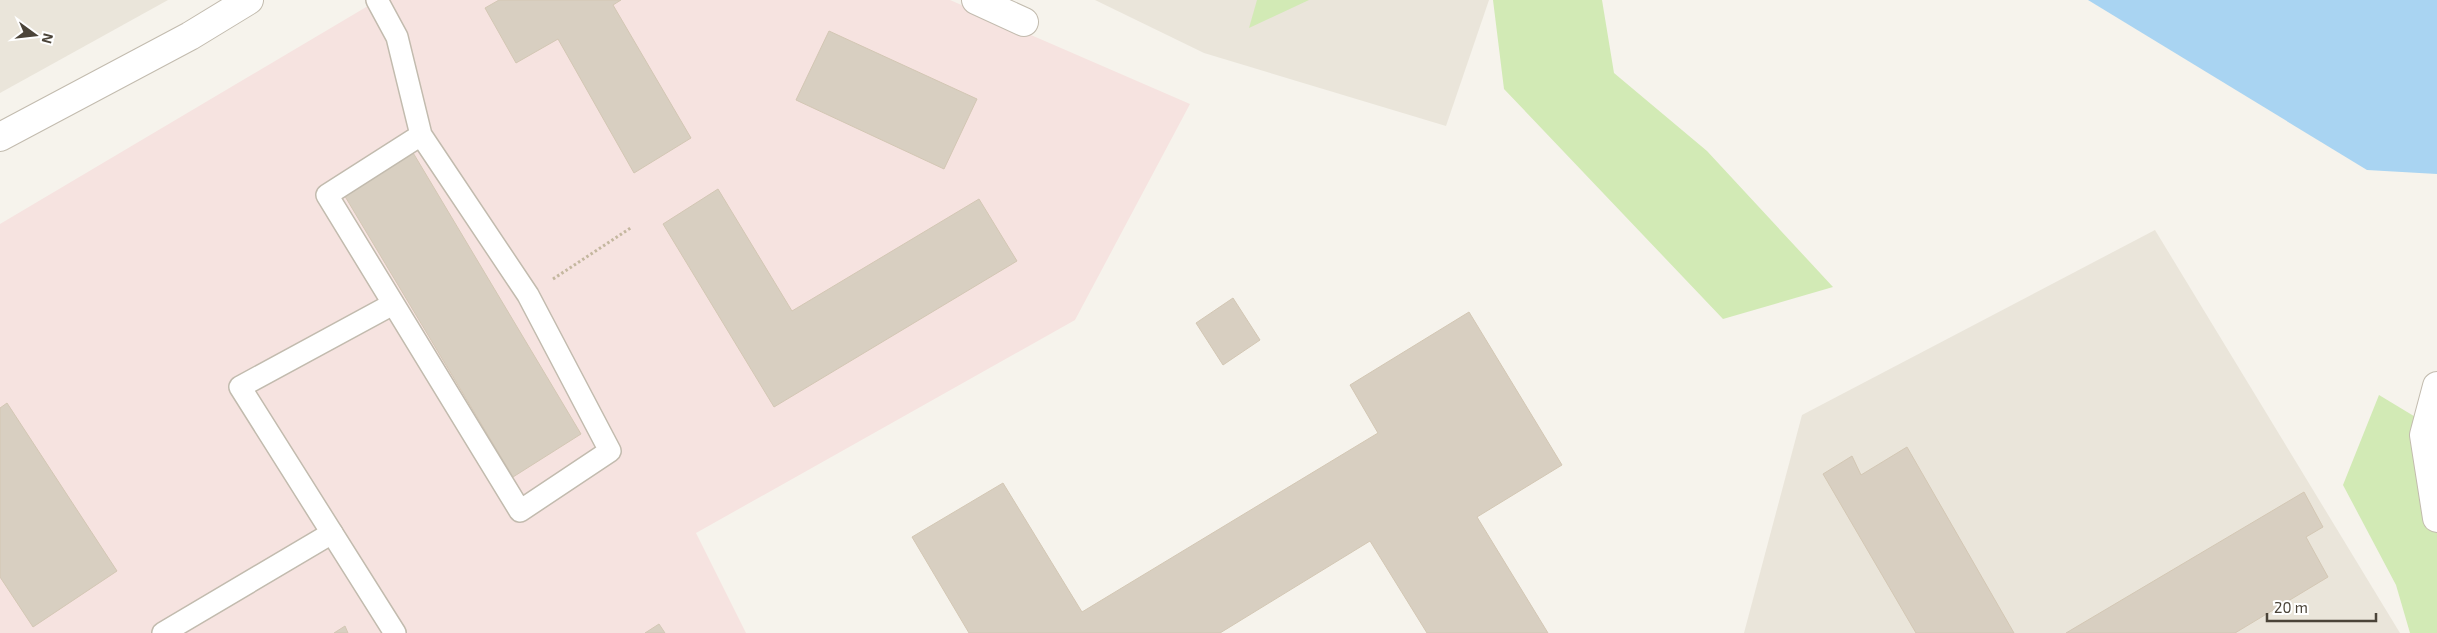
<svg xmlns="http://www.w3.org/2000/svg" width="2437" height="633" font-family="'Exo 2',sans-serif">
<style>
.residential{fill:#eae5da}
.medical{fill:#f6e3e0}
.green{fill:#d2eab5}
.water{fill:#a9d4f2}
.building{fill:#d8cfc1;stroke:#d3c7b4}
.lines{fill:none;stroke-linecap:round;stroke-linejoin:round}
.lane-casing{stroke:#c2bbae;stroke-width:24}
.street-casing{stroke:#c2bbae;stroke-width:30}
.path{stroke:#c4b79f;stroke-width:3;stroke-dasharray:2.5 2.5;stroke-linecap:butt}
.lane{stroke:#fff;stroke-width:21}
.street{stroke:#fff;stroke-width:28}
</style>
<rect width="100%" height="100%" fill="#f6f3ec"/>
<!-- residential -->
<g class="residential">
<path d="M 0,0 L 168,0 L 0,93 Z"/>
<path d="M 1095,0 L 1489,0 L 1446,126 L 1204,53 Z"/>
<path d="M 2155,230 L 2400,633 L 1744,633 L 1802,415 Z"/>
</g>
<!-- medical -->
<path class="medical" d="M 378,0 L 950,0 L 1190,104 L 1075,320 L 696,533 L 746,633 L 0,633 L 0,224 Z"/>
<!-- green -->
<g class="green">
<path d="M 1257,0 L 1309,0 L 1249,28 Z"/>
<path d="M 1493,0 L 1602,0 L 1614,73 L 1707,151 L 1833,287 L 1723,319 L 1504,89 Z"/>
<path d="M 2379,395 L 2437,430 L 2437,633 L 2410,633 L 2396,585 L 2343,485 Z"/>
</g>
<!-- water -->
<path class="water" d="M 2088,0 L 2437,0 L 2437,174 L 2367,170 Z"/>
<!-- building -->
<g class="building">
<path d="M 499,0 L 621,0 L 613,5 L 691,138 L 634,173 L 558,39 L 516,63 L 485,8 Z"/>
<path d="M 829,31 L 977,99 L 944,169 L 796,100 Z"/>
<path d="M 412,151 L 581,434 L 513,477 L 343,193 Z"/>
<path d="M 718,189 L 792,311 L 979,199 L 1017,261 L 774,407 L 663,224 Z"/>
<path d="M 1233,298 L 1260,340 L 1223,365 L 1196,323 Z"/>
<path d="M 1469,312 L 1562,465 L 1477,517 L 1548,633 L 1427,633 L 1370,541 L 1220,633 L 969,633 L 912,537 L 1003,483 L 1082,612 L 1378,433 L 1350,385 Z"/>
<path d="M 7,403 L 117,571 L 33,627 L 0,577 L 0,408 Z"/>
<path d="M 1907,447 L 2014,633 L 1916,633 L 1823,474 L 1852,456 L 1861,475 Z"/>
<path d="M 2304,492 L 2323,527 L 2306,537 L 2328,577 L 2235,633 L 2066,633 Z"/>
<path d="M 659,624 L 665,633 L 645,633 Z"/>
<path d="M 345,626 L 348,633 L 334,633 Z"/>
</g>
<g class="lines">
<defs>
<g id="lane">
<path d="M 377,0 L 397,37 L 421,135 L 528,295 L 610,451 L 520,511 L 327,195 L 421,135"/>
<path d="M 393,304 L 240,387 L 395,633"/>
<path d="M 163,633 L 332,533"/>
</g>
<g id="street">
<path d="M 976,0 L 1024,22"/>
<path d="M 0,137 L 190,36 L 249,0"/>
<path d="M 2437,386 L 2424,435 L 2437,518"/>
</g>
</defs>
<!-- lane casing -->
<use href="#lane" class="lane-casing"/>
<!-- street casing -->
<use href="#street" class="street-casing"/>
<!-- path -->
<path class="path" d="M 553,279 L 632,227"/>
<!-- lane -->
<use href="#lane" class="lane"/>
<!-- street -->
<use href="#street" class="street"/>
</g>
<!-- north arrow -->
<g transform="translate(35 35) rotate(105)" stroke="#ffffff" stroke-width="4" paint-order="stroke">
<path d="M0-4L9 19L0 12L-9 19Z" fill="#4b4439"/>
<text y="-8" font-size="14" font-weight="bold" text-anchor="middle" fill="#4b4439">N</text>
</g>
<!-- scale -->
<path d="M2267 613v8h109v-8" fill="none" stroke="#4b4439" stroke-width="2.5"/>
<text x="2274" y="613" font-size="15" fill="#4b4439" stroke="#ffffff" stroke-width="4" paint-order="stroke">20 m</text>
</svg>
